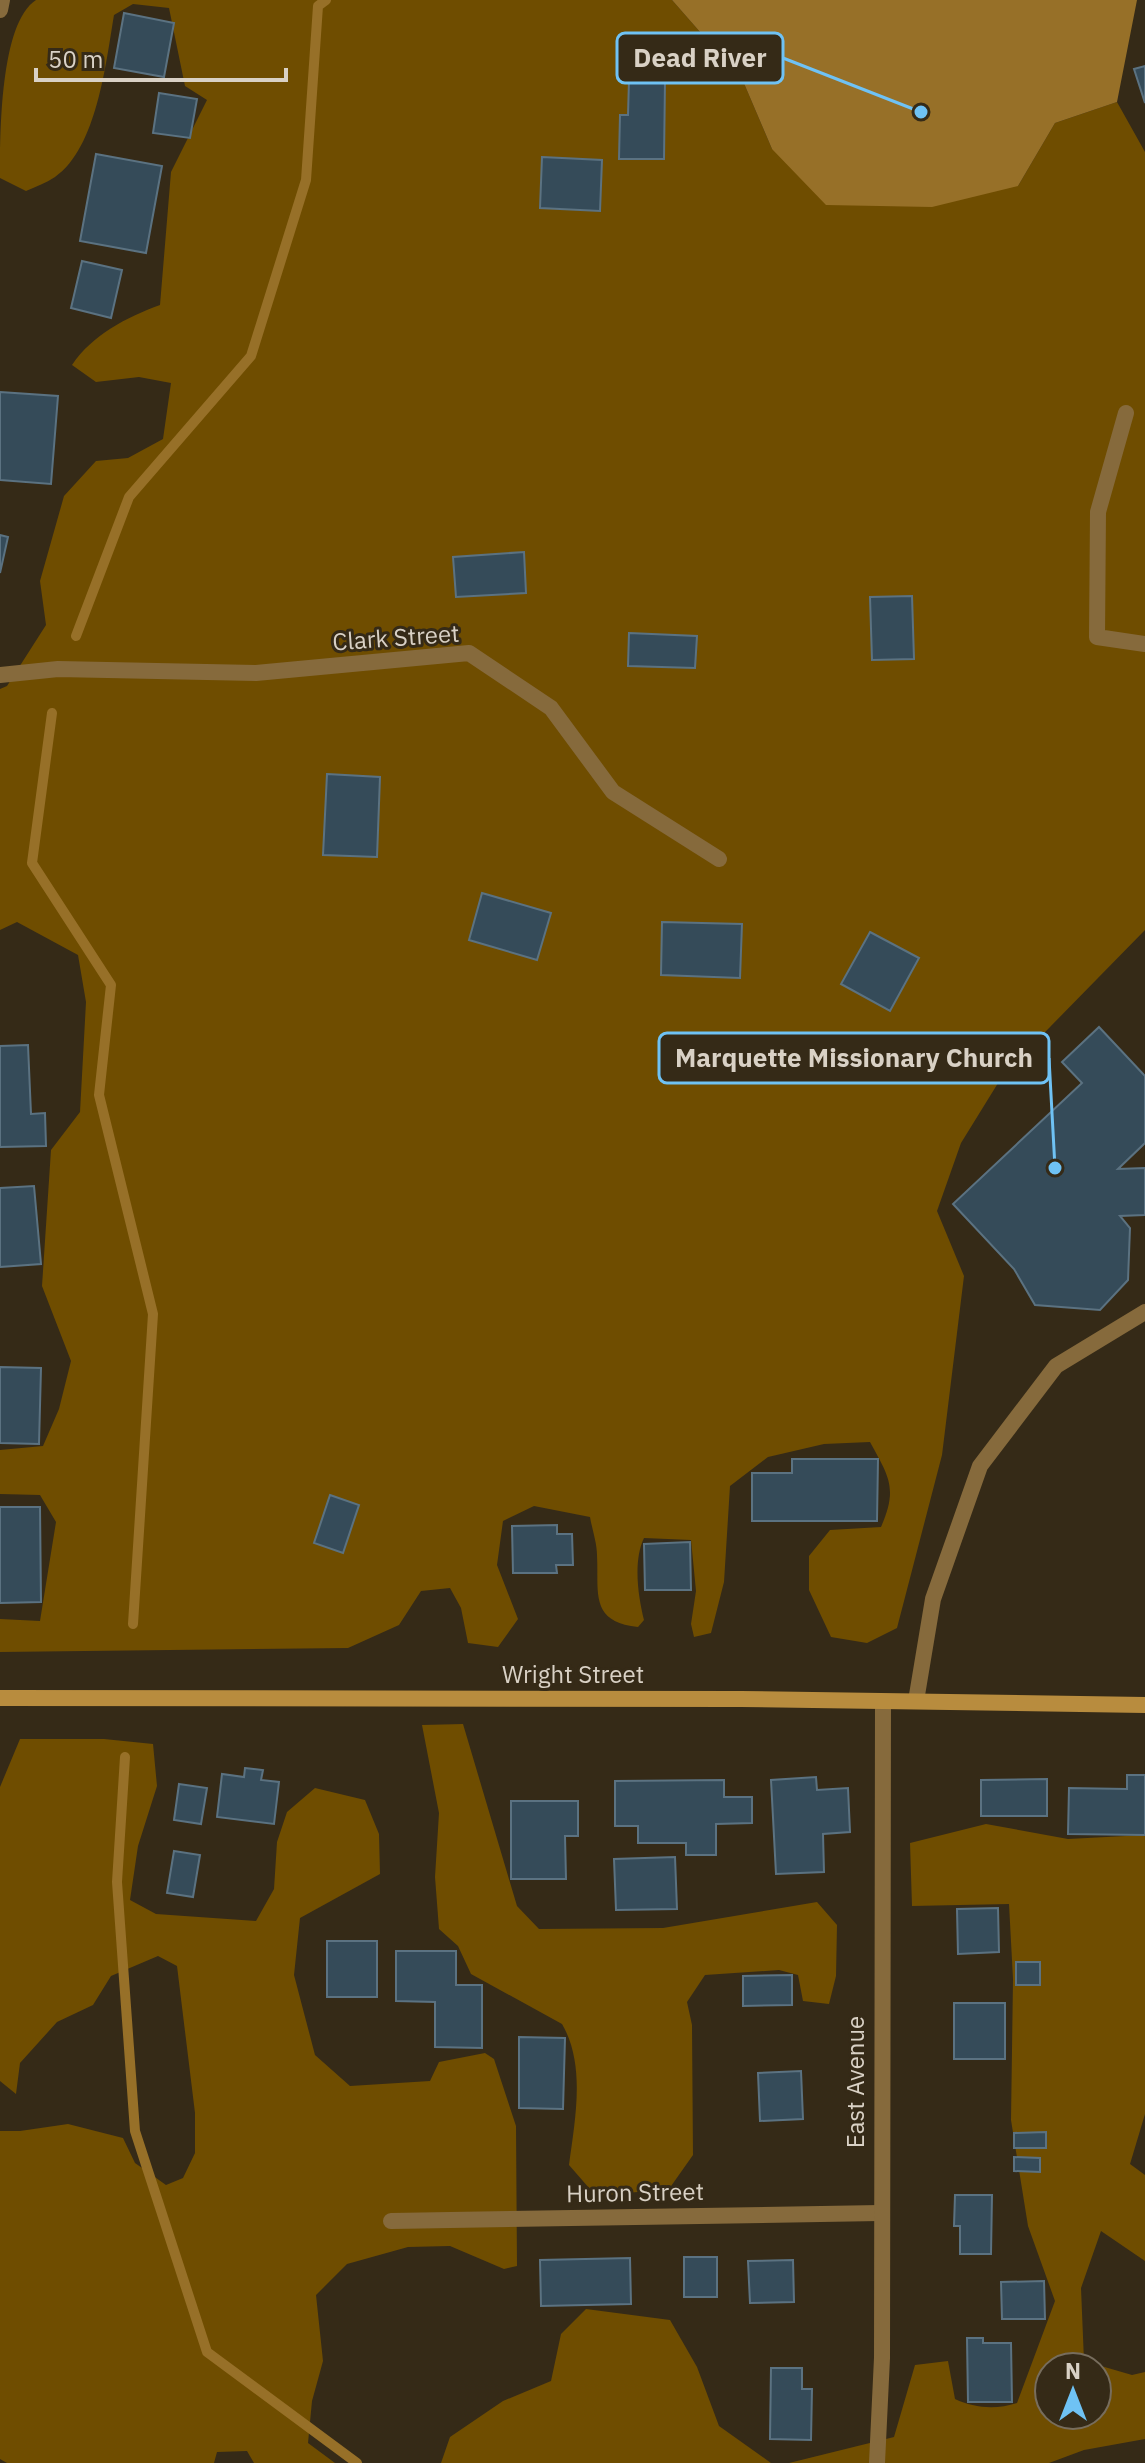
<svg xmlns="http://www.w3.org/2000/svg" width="1145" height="2463" font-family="'IBM Plex Sans',sans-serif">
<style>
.green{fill:#6f4d00;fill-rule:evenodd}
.water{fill:#977028}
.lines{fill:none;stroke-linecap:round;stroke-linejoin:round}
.stream{stroke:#977028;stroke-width:10}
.building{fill:#354b59;stroke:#5b7281;stroke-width:2}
.lane{stroke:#866a3c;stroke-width:16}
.street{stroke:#866a3c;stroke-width:16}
.secondary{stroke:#b88c3e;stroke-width:16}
.labels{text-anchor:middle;stroke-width:6;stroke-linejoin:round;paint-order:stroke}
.street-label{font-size:24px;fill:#d9d1c5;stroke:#352a17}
.leader{fill:none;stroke:#6fc2f4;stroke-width:3}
.callout-dot{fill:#6fc2f4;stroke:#352a17;stroke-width:3}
.callout{fill:#352a17;stroke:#6fc2f4;stroke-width:3}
.callout-label{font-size:26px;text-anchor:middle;font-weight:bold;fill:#d9d1c5}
</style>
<rect width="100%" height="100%" fill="#352a17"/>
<!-- green -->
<g class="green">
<path d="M 36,0 L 672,0 L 743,81 L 772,149 L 1018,186 L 1055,123 L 1117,102 L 1145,152 L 1145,930 L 1003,1075 L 961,1143 L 937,1211 L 964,1276 L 942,1455 L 897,1628 L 867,1643 L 831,1637 L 809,1590 L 809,1556 L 830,1530 L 881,1527 C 898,1488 889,1477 870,1442 L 824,1444 L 768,1457 L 730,1486 L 724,1582 L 711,1633 L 694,1637 L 691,1624 L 696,1591 L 691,1540 L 644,1538 C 633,1561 638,1596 644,1620 L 638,1627 C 589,1622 599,1592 597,1555 C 597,1543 592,1529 590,1517 L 534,1506 L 503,1521 L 497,1565 L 518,1619 L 498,1647 L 468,1643 L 461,1608 L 450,1588 L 421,1591 L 399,1625 L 348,1648 L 0,1652 L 0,1619 L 40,1621 L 56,1522 L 40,1495 L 0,1494 L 0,1450 L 43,1446 L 59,1409 L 71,1361 L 42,1286 L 51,1150 L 80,1112 L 86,1002 L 78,955 L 17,922 L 0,930 L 0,689 L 7,686 L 46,625 L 40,581 L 64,496 L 96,461 L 128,458 L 163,439 L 171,383 L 139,377 L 96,382 L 72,365 C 92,335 127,317 160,305 L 171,172 L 207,100 L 185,86 L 169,8 L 133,4 L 114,15 C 106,62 97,148 55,177 C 46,183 35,187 26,191 L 0,178 C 0,134 0,23 36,0 Z"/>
<path d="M 463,1724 L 517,1906 L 539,1929 L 663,1928 L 817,1902 L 837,1925 L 836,1976 L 829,2004 L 803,2001 L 798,1975 L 779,1970 L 705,1975 L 687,2002 L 692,2025 L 693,2155 L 669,2189 L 596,2196 L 569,2165 C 575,2120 586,2065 562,2024 L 471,1974 L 458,1946 L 439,1929 L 435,1877 L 439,1813 L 422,1725 Z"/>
<path d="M 20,1739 L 104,1739 L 153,1744 L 157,1786 L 138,1846 L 130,1900 L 156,1914 L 256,1921 L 274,1889 L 277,1842 L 287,1812 L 315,1788 L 365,1800 L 379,1834 L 380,1874 L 300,1918 L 294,1975 L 315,2055 L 350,2086 L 430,2081 L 439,2062 L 485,2053 L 494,2059 L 516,2126 L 517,2266 L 504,2269 L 450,2246 L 408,2247 L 347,2264 L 316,2295 L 323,2361 L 312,2401 L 308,2443 L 335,2463 L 254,2463 L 247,2451 L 217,2452 L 214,2463 L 7,2463 L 0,2459 L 0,2131 L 20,2131 L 68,2124 L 123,2138 L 135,2163 L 166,2185 L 183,2178 L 195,2153 L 195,2113 L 177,1966 L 158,1956 L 111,1976 L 93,2005 L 57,2022 L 20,2063 L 16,2094 L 0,2081 L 0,1787 Z"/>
<path d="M 986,1824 L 1068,1839 L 1145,1835 L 1145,2114 L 1130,2164 L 1145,2175 L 1145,2261 L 1101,2231 L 1081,2288 L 1084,2361 L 1132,2375 L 1145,2372 L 1145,2439 L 1084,2450 L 1049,2463 L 789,2463 L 894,2437 L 915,2365 L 948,2361 L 955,2399 C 974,2408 996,2410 1017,2403 L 1055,2301 L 1028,2226 L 1011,2120 L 1013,1979 L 1009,1904 L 912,1906 L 910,1843 ZM 1049,2367 L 1097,2367 L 1097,2415 L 1049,2415 Z"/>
<path d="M 586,2309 L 670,2320 L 697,2367 L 719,2426 L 771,2463 L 441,2463 L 450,2437 L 503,2401 L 551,2381 L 561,2334 Z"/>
</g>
<!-- water -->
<path class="water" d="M 672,0 L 1137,0 L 1117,102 L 1055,123 L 1018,186 L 932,207 L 826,205 L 772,149 L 743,81 Z"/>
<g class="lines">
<!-- stream -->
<g class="stream">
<path d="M 76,636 L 129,497 L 251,356 L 306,180 L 318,6 L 326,0"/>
<path d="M 52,713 L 32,863 L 111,985 L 99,1095 L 153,1314 L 133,1624"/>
<path d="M 125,1757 L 117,1882 L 135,2131 L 207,2352 L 357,2463"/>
</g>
</g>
<!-- building -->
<g class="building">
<path d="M 124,13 L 174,23 L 164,77 L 114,68 Z"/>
<path d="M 1145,66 L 1145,103 L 1134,69 Z"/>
<path d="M 629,80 L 665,80 L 664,159 L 619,159 L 620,115 L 628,115 Z"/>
<path d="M 159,93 L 197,99 L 190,138 L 153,133 Z"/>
<path d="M 96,154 L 162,166 L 146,253 L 80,241 Z"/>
<path d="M 542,157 L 602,160 L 600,211 L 540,208 Z"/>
<path d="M 82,261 L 122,270 L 111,318 L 71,308 Z"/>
<path d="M 0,392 L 58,396 L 51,484 L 0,480 Z"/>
<path d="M 0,535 L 8,537 L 0,573 Z"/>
<path d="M 524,552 L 526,593 L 456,597 L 453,557 Z"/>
<path d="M 912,596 L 914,659 L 872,660 L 870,597 Z"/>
<path d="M 629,633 L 697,636 L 695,668 L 628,666 Z"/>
<path d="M 327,774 L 380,777 L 377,857 L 323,855 Z"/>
<path d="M 482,893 L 551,913 L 537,960 L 469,940 Z"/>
<path d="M 662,922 L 742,924 L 740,978 L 661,975 Z"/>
<path d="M 870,932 L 919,958 L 890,1011 L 841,984 Z"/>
<path d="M 1099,1027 L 1145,1076 L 1145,1143 L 1118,1169 L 1145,1168 L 1145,1215 L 1120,1216 L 1130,1228 L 1128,1280 L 1100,1310 L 1035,1305 L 1014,1269 L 953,1204 L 1082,1083 L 1062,1062 Z"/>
<path d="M 28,1045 L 31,1114 L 45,1113 L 46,1146 L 0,1147 L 0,1046 Z"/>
<path d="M 34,1186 L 41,1264 L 0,1267 L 0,1188 Z"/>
<path d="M 0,1367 L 41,1368 L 39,1444 L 0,1443 Z"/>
<path d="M 792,1459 L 878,1459 L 877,1521 L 752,1521 L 752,1473 L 792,1473 Z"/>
<path d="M 330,1495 L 359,1505 L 343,1553 L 314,1543 Z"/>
<path d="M 0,1507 L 40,1507 L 41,1602 L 0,1603 Z"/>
<path d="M 557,1525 L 557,1534 L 572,1534 L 573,1565 L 556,1565 L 557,1573 L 513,1573 L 512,1526 Z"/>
<path d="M 690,1542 L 691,1590 L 645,1590 L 644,1544 Z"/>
<path d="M 245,1768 L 263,1770 L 261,1780 L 279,1782 L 274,1824 L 217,1817 L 222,1774 L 244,1777 Z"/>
<path d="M 1127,1775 L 1145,1775 L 1145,1835 L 1068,1834 L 1069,1788 L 1127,1789 Z"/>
<path d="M 816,1777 L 817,1790 L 848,1788 L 850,1832 L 823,1834 L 824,1872 L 776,1874 L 771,1780 Z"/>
<path d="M 1047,1779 L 1047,1816 L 981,1816 L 981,1780 Z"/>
<path d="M 724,1780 L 724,1797 L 752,1797 L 752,1823 L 716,1824 L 716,1855 L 686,1855 L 686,1843 L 638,1843 L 638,1826 L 615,1826 L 615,1781 Z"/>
<path d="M 179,1784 L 207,1788 L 201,1824 L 174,1820 Z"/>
<path d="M 511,1801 L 578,1801 L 578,1836 L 565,1836 L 566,1879 L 511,1879 Z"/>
<path d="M 174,1851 L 200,1855 L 193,1897 L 167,1893 Z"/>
<path d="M 675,1857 L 677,1909 L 616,1910 L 614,1859 Z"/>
<path d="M 998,1908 L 999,1952 L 958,1954 L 957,1909 Z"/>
<rect x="327" y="1941" width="50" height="56"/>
<path d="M 396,1951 L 456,1951 L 456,1985 L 482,1985 L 482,2048 L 435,2047 L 435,2002 L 396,2001 Z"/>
<rect x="1016" y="1962" width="24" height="23"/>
<path d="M 792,1975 L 792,2005 L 743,2006 L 743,1976 Z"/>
<rect x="954" y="2003" width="51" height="56"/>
<path d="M 519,2037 L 565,2038 L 563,2109 L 519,2108 Z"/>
<path d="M 801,2071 L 803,2119 L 760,2121 L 758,2073 Z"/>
<path d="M 1046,2132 L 1046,2148 L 1014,2148 L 1014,2133 Z"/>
<path d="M 1014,2157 L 1040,2158 L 1040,2172 L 1014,2171 Z"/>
<path d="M 955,2195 L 992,2195 L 991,2254 L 960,2254 L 960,2226 L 954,2226 Z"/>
<rect x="684" y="2257" width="33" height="40"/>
<path d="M 630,2258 L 631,2304 L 541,2306 L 540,2260 Z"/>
<path d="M 793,2260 L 794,2302 L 750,2303 L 748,2261 Z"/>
<path d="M 1044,2281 L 1045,2319 L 1002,2319 L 1001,2282 Z"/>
<path d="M 967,2338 L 983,2338 L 983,2343 L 1011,2343 L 1012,2402 L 968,2402 Z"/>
<path d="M 771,2368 L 802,2368 L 802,2389 L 812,2389 L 811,2440 L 770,2439 Z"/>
</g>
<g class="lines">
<!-- lane -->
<path class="lane" d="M 916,1701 L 933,1599 L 980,1466 L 1056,1366 L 1145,1312"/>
<!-- street -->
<g class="street">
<path d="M 0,10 L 2,0"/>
<path d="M 1126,413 L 1098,512 L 1097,637 L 1145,644"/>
<path d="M 0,675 L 58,669 L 256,673 L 469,653 L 551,708 L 613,792 L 719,859"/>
<path d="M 391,2221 L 880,2213"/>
<path d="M 877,2463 L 882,2358 L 883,1702"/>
</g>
<!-- secondary -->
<path class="secondary" d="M 0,1698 L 741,1699 L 1145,1705"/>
</g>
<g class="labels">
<!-- street labels -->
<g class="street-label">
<text transform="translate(396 638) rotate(-4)" y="8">Clark Street</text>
<text x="573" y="1683">Wright Street</text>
<text transform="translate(856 2082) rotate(-90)" y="8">East Avenue</text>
<text transform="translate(635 2193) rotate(-1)" y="8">Huron Street</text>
</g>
</g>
<!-- callouts -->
<path class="leader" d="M921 112L783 58M1055 1168L1049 1058"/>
<g class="callout-dot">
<circle cx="921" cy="112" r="8"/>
<circle cx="1055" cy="1168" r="8"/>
</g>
<g class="callout">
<rect x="617" y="33" width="166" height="50" rx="8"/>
<rect x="659" y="1033" width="390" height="50" rx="8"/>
</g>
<g class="callout-label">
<text x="700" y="67">Dead River</text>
<text x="854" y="1067">Marquette Missionary Church</text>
</g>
<!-- north arrow -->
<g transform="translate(1073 2391)"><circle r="38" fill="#352a17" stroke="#776d5d" stroke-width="2"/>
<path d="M0-6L14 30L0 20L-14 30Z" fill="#6fc2f4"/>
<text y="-12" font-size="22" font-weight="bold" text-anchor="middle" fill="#d9d1c5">N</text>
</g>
<!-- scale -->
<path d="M36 68v12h250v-12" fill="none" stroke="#d9d1c5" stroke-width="4"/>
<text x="48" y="68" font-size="24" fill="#d9d1c5" stroke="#352a17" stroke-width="6" paint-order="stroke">50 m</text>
</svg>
